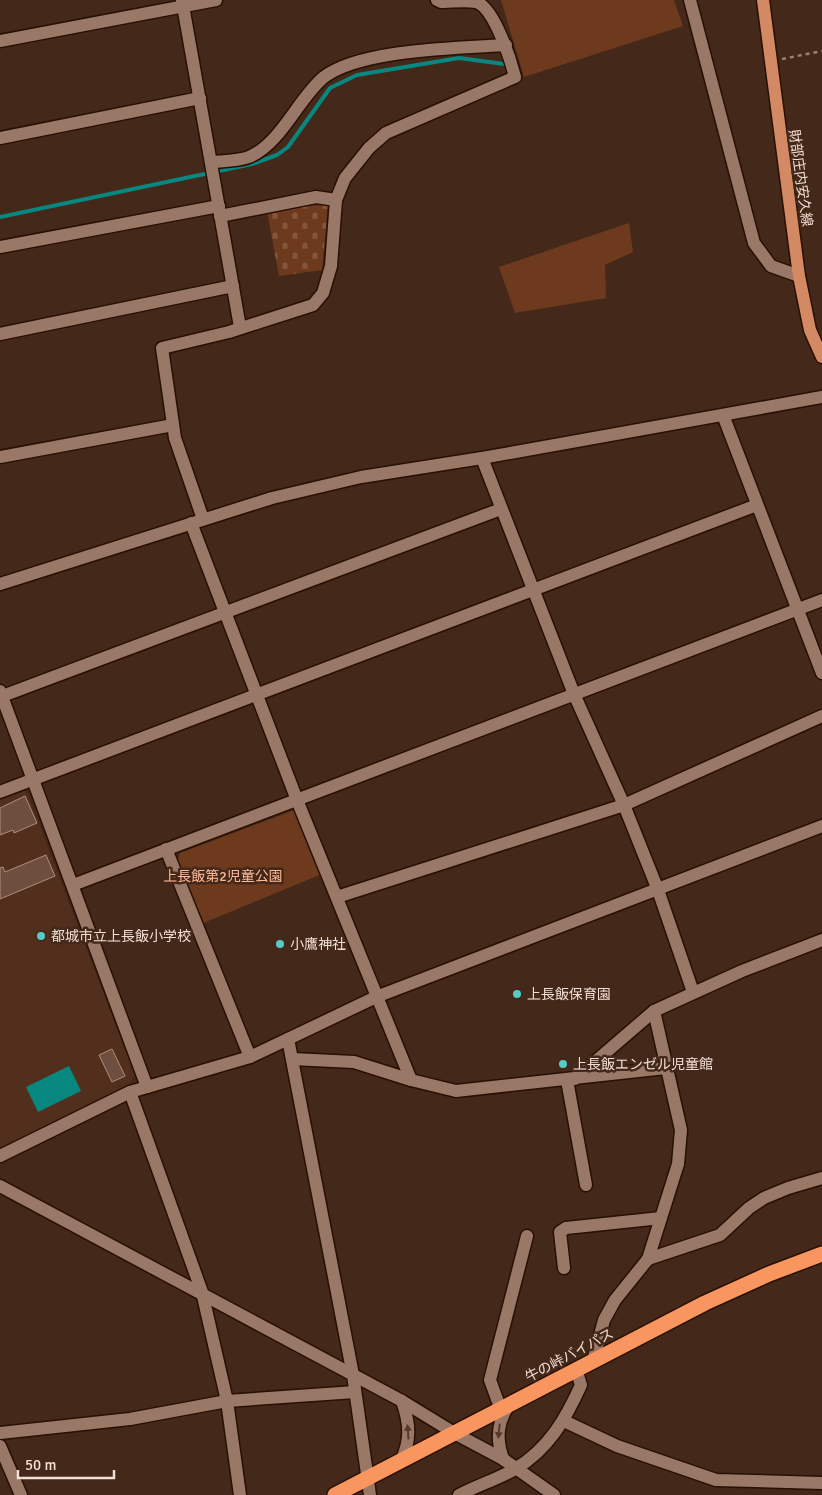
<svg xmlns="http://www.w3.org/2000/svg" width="822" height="1495" font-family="Signika,'Noto Sans JP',sans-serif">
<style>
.built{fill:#522f1d}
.green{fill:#6e3a1d}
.cemetery{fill:url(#cemetery-stones)}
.water{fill:#088781}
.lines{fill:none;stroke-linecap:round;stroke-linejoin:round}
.stream{stroke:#088781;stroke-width:4}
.building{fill:#6e4f3f;stroke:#af8d7c}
.minor-casing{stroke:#291003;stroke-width:15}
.major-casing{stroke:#291003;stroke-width:15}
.highway-casing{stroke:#291003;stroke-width:18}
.path{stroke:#988175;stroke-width:2.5;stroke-dasharray:4 4;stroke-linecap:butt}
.minor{stroke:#9a7868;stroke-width:12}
.major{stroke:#d38963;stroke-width:12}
.highway{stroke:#f9955f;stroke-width:15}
.oneway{fill:#553829}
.poi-dot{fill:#55cdc6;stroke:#442819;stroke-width:2}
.labels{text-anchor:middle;stroke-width:5;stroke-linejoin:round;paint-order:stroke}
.street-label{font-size:14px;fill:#f1ded5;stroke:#442819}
.park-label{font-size:14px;fill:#febb9a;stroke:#442819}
.poi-label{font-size:14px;fill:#f1ded5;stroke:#442819;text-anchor:start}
</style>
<defs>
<pattern id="cemetery-stones" width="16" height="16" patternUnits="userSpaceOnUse" patternTransform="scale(1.25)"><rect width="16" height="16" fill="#6e3a1d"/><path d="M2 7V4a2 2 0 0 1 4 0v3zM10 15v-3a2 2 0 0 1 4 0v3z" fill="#83563d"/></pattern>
</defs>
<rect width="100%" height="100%" fill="#442819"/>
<!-- built -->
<path class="built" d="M 24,790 L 28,795 L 134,1074 L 129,1086 L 0,1149 L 0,799 Z"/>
<!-- green -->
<g class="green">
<path d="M 501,0 L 674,0 L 683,26 L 524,77 Z"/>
<path d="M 629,223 L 633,252 L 605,265 L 606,298 L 515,313 L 499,267 Z"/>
<path d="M 292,811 L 298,813 L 322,874 L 201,924 L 177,862 L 180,853 Z"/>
</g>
<!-- cemetery -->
<path class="cemetery" d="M 328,204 L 322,270 L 279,276 L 267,211 Z"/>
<!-- water -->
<path class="water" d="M 69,1066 L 81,1091 L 38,1112 L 26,1087 Z"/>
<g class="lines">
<!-- stream -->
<path class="stream" d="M 0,217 L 252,164 L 277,155 L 288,147 L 330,88 L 357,75 L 459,58 L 504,64"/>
</g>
<!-- building -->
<g class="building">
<path d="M 25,796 L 37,823 L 14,833 L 13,830 L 0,835 L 0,808 Z"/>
<path d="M 46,855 L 55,876 L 0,899 L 0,868 L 3,867 L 5,872 Z"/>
<path d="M 112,1049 L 125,1076 L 112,1082 L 99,1055 Z"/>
</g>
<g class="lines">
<defs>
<g id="minor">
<path d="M 182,0 L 240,327"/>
<path d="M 690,0 L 754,243 L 771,266 L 799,276"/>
<path d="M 0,41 L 216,0"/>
<path d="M 0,138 L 200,98"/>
<path d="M 212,162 C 223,161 239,161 249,157 C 281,144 299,97 324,77 C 361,49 460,48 506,45"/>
<path d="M 220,216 L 316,197 L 336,200"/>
<path d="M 0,247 L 219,206"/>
<path d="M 0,334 L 233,286"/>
<path d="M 723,415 L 822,673"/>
<path d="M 0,457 L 173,425"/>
<path d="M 482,458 L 574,694 L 624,805 L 658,890 L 693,992"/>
<path d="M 203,519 L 175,438 L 162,348 L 229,332 L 313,305 L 323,293 L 331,266 L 336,200 L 345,178 L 369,148 L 386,133 L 515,77 C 511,61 494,7 476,2 C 466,0 451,2 441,2 L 437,0"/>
<path d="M 191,523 L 297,800 L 411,1080"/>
<path d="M 0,584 L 272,498 L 361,477 L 482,458 L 822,397"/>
<path d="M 0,691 L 147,1087"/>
<path d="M 0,697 L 501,509"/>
<path d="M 0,792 L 757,505"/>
<path d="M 166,849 L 250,1057"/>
<path d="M 73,885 L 822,600"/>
<path d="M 337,897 L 624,805 L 822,716"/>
<path d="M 288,1039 L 376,997 L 822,826"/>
<path d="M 292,1059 L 354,1062 L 411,1080 L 456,1091 L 666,1068"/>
<path d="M 575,1079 L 654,1011 L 742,971 L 822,940"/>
<path d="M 567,1080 L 586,1185"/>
<path d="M 130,1092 L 202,1292 L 227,1401 L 240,1495"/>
<path d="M 0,1156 L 130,1092 L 250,1057 L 288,1039 L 353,1375 L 370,1495"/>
<path d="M 0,1186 L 402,1401 L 456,1434 L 503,1459 L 554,1495"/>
<path d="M 648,1259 L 720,1235 L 749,1208 L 764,1198 L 788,1188 L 822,1178"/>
<path d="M 564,1268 L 560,1232 L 566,1228 L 661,1218"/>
<path d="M 593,1361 L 604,1320 L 615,1300 L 648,1259 L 678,1164 L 681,1130 L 654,1011"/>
<path d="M 501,1410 L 490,1380 L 527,1236"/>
<path d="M 564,1421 L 617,1446 L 716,1480 L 822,1483"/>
<path d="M 0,1433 L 130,1419 L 227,1401 L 355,1392"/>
<path d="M 0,1446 L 21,1495"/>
<path d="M 503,1459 C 496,1439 497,1422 509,1405"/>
<path d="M 401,1461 C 411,1440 410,1424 402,1401"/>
<path d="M 459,1495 C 478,1485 498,1479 515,1469 C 549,1449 566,1418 581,1385 L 576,1369"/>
</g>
<path id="major" d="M 763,0 L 799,276 L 810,330 L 822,357"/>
<path id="highway" d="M 335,1495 L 705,1303 L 769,1274 L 822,1254"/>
</defs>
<!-- minor casing -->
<use href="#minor" class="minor-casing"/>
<!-- major casing -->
<use href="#major" class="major-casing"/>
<!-- highway casing -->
<use href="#highway" class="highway-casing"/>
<!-- path -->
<path class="path" d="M 782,59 L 822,51"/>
<!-- minor -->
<use href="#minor" class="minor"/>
<!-- major -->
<use href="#major" class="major"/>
<!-- highway -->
<use href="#highway" class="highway"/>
</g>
<!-- one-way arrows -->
<defs><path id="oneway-solid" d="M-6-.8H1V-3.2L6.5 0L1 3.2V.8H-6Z" transform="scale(1.25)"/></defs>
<g class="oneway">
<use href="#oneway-solid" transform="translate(499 1431) rotate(96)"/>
<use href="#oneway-solid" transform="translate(408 1432) rotate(-94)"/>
</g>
<!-- markers -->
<g class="poi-dot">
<circle cx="41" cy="936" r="5"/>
<circle cx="280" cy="944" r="5"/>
<circle cx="517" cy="994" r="5"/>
<circle cx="563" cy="1064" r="5"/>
</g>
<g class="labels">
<!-- street labels -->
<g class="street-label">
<text transform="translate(801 178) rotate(82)" y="5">財部庄内安久線</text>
<text transform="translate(569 1355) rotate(-28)" y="5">牛の峠バイパス</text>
</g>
<!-- park labels -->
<g class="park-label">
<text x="223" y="881">上長飯第2児童公園</text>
</g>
<!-- poi labels -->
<g class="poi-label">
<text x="51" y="941">都城市立上長飯小学校</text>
<text x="290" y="949">小鷹神社</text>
<text x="527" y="999">上長飯保育園</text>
<text x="573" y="1069">上長飯エンゼル児童館</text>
</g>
</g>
<!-- scale -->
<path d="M18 1470v8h96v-8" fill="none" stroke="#f1ded5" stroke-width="2.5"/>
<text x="25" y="1470" font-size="15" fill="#f1ded5" stroke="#442819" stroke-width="4" paint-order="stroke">50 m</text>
</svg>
